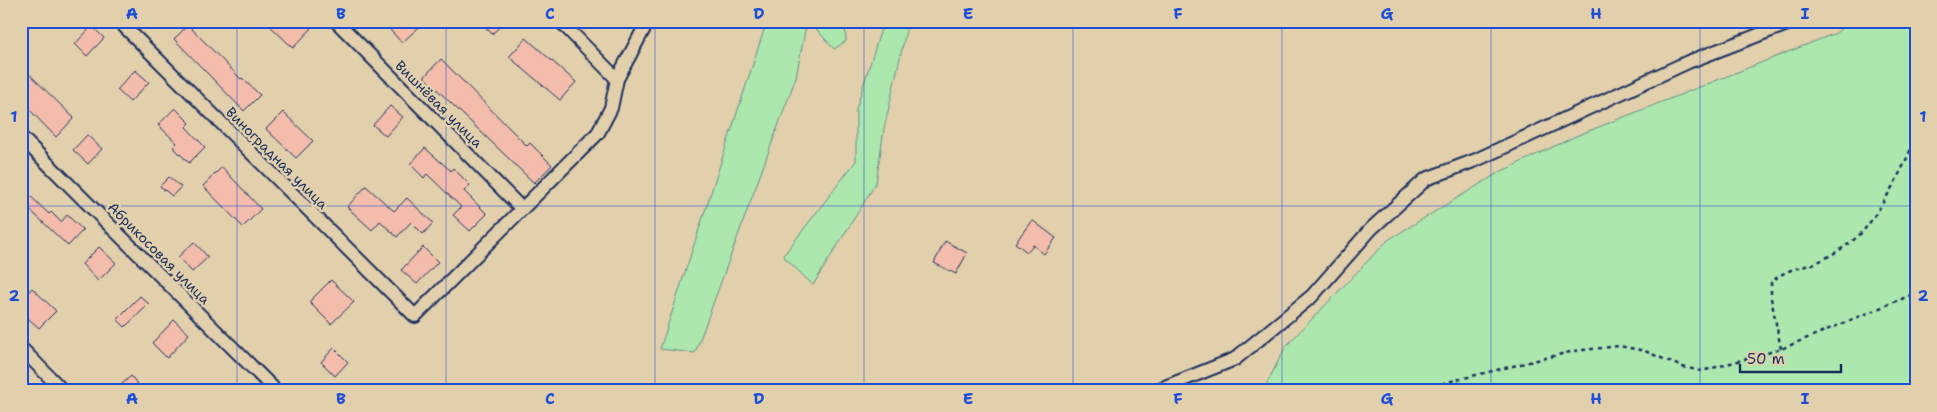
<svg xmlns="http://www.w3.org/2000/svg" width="1937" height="412" font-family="'Shantell Sans',sans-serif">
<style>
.green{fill:#ace8ae;stroke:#648c86}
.building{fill:#f4bcab;stroke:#1b2f5e}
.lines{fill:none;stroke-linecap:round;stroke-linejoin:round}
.street-casing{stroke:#1b2f5e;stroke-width:16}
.path{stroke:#1b2f5e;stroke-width:2.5;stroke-dasharray:4 4;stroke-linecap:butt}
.street{stroke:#e2d0ad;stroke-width:12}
.grid{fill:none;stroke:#1d4ed8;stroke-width:1;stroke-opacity:0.55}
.labels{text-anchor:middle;stroke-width:5;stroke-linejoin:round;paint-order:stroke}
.street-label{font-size:14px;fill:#1b2f5e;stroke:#e2d0ad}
.neatline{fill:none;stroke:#1d4ed8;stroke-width:2}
.grid-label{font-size:16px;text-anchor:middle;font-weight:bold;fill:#1d4ed8}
</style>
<rect width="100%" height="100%" fill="#e2d0ad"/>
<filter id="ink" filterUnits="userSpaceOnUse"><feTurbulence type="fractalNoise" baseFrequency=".02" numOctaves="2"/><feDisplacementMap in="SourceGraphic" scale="10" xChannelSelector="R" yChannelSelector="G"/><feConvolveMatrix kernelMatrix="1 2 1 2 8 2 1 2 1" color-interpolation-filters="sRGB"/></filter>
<g filter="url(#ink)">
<!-- green -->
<g class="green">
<path d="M 767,21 L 807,21 L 796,77 L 695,353 L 660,349 Z"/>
<path d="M 809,21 L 845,21 L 846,41 L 834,49 Z"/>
<path d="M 880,21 L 908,22 L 884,129 L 876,183 L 813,285 L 783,256 L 856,161 L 856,109 L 882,26 Z"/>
<path d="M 1850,21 L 1916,21 L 1916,391 L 1263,391 L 1286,346 L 1388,240 L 1500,172 L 1576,136 L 1836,33 Z"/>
</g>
<!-- building -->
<g class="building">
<path d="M 265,21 L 303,21 L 311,29 L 293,48 Z"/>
<path d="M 382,21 L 425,21 L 402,43 Z"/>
<path d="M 480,21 L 506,21 L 492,34 Z"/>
<path d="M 188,25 L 241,79 L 242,78 L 260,95 L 244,111 L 174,39 Z"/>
<path d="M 92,26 L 104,38 L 87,56 L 75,44 Z"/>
<path d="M 526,38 L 576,82 L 560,100 L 509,57 Z"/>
<path d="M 441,59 L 527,146 L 530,143 L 552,165 L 534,183 L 424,77 Z"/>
<path d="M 21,66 L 74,118 L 56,137 L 21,101 Z"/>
<path d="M 135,70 L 149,82 L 130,102 L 117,90 Z"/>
<path d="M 390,106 L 403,117 L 386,136 L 373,125 Z"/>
<path d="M 175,108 L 190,123 L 186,127 L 205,147 L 189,163 L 173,147 L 177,143 L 158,125 Z"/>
<path d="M 283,112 L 313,141 L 296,158 L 266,129 Z"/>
<path d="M 87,135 L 102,149 L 88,164 L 73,150 Z"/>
<path d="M 425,148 L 451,171 L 453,168 L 470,185 L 464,191 L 487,214 L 470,231 L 453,215 L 461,207 L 427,174 L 424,178 L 410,164 Z"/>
<path d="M 222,167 L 261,209 L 243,227 L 203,186 Z"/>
<path d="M 169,177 L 181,187 L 172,196 L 160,186 Z"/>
<path d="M 366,186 L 394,211 L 407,198 L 433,223 L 423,234 L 411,222 L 397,237 L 380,221 L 372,230 L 347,207 Z"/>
<path d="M 21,187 L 49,214 L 51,212 L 61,222 L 67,215 L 83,230 L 68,246 L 29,209 L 21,216 Z"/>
<path d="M 1032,220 L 1056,238 L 1044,254 L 1033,245 L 1027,252 L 1015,243 Z"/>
<path d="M 945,241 L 967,253 L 956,274 L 934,263 Z"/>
<path d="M 194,242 L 208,257 L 192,272 L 178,257 Z"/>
<path d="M 99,247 L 116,263 L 98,281 L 82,264 Z"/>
<path d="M 423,247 L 438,262 L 417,284 L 401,270 Z"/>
<path d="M 331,280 L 354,302 L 331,324 L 309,302 Z"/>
<path d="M 32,288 L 56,311 L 39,328 L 21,312 L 21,300 Z"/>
<path d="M 140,296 L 149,304 L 125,327 L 117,319 Z"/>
<path d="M 174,320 L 189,334 L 167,358 L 152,343 Z"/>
<path d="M 334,348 L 348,362 L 335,376 L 321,362 Z"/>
<path d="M 131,376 L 143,391 L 114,391 Z"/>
</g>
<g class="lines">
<defs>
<g id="street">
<path d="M 119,21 L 415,316 L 598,133 L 611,108 L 617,79 L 648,21"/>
<path d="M 336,21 L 521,208"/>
<path d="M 560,21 L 617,79"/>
<path d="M 21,137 L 276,391"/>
<path d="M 21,348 L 63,391"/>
<path d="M 1155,391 L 1235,359 L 1312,296 L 1371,229 L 1426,179 L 1476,160 L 1688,62 L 1795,21"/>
</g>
</defs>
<!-- street casing -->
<use href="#street" class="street-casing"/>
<!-- path -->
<g class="path">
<path d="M 1781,349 L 1771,298 L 1771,283 C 1787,266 1802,270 1822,260 C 1837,252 1851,244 1863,231 C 1881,210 1909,160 1916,134"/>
<path d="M 1411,391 L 1574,351 L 1619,346 L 1645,351 L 1682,367 L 1702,371 L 1781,349 L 1916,293"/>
</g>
<!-- street -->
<use href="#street" class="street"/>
</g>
</g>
<!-- grid -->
<path class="grid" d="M 237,21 L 237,391M 446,21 L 446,391M 655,21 L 655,391M 864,21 L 864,391M 1073,21 L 1073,391M 1282,21 L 1282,391M 1491,21 L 1491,391M 1700,21 L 1700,391M 21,206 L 1916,206"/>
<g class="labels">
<!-- street labels -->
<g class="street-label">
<text transform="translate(439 104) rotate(45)" y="5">Вишнёвая улица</text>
<text transform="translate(277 158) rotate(45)" y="5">Виноградная улица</text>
<text transform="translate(159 253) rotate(45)" y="5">Абрикосовая улица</text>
</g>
</g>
<!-- margin -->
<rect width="1937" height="412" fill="none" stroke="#e2d0ad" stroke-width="55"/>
<!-- scale -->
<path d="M1740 364v8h101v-8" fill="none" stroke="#1b2f5e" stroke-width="2.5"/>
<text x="1747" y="364" font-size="15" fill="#1b2f5e" stroke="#e2d0ad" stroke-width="4" paint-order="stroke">50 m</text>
<rect x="28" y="28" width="1882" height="356" class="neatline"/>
<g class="grid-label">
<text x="132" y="19">A</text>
<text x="341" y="19">B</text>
<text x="550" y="19">C</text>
<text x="759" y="19">D</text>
<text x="968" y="19">E</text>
<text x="1178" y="19">F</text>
<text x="1387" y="19">G</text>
<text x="1596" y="19">H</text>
<text x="1805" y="19">I</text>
<text x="14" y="122">1</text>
<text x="1923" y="122">1</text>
<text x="14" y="301">2</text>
<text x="1923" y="301">2</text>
<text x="132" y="404">A</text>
<text x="341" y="404">B</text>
<text x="550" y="404">C</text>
<text x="759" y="404">D</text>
<text x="968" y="404">E</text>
<text x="1178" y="404">F</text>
<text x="1387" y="404">G</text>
<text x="1596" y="404">H</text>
<text x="1805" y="404">I</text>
</g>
</svg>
